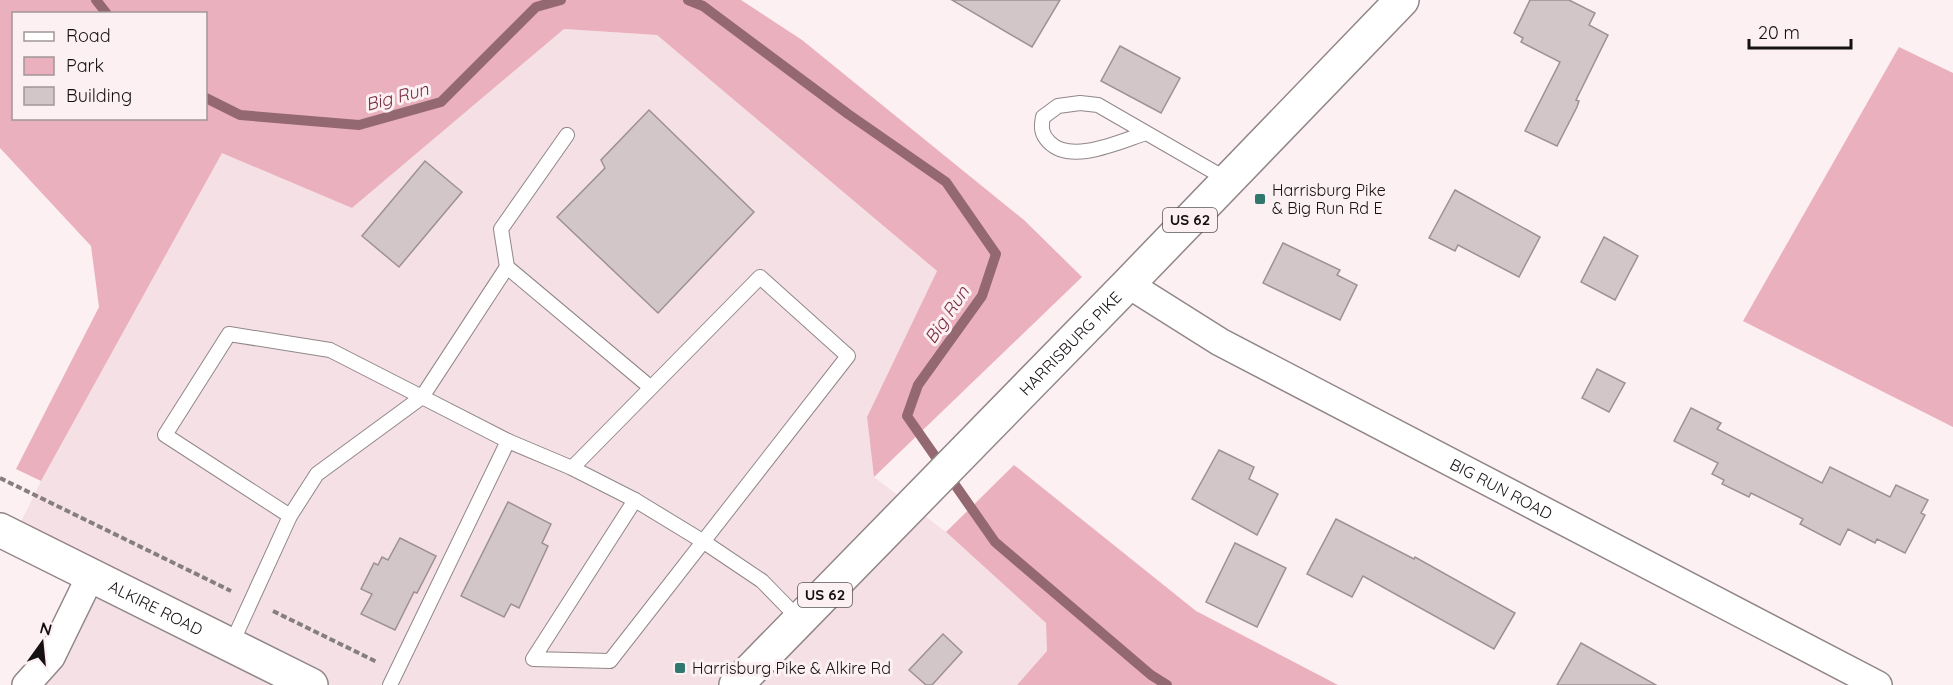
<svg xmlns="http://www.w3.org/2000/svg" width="1953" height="685" font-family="Quicksand,sans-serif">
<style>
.built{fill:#f5e1e5}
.green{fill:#ebb0bd;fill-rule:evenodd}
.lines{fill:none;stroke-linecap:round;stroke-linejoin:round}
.stream{stroke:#946871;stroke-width:10}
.building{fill:#d2c6c8;stroke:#9d9194;stroke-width:1.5}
.lane-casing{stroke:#918688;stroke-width:16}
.street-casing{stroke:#918688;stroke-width:30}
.secondary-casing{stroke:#918688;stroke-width:36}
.primary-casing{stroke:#918688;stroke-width:36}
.path{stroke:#867e7f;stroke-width:4;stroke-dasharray:6 3;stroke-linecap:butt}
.lane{stroke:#fff;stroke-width:14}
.street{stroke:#fff;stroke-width:27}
.secondary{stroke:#fff;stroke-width:33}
.primary{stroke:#fff;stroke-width:33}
.poi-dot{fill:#30776e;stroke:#fcf0f2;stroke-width:2}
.labels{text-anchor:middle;stroke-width:6;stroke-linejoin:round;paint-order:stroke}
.shield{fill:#fcf0f2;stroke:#5a5354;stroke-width:1.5}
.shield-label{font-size:15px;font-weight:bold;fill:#151011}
.poi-label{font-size:16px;fill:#151011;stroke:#fcf0f2;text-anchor:start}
.street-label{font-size:16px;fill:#151011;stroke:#fcf0f2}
.water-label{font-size:18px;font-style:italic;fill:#792e44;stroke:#fcf0f2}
</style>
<rect width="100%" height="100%" fill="#fcf0f2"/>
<!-- built -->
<path class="built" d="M 564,29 L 657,35 L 937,271 L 867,417 L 874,477 L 946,532 L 1046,623 L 1048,651 L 1017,685 L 35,685 L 96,586 L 12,540 L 41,481 L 222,152 L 352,208 Z"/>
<!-- green -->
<g class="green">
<path d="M 0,0 L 741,0 L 802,40 L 1024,220 L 1082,277 L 874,477 L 867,417 L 937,271 L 657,35 L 564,29 L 352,208 L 222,153 L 41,481 L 16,469 L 99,307 L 91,246 L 0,148 ZM 14,14 L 206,14 L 206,118 L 14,118 Z"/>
<path d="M 1899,47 L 1953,73 L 1953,427 L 1743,321 Z"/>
<path d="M 1014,465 L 1196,611 L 1338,685 L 1017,685 L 1047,651 L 1046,623 L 946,532 Z"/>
</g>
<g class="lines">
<!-- stream -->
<g class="stream">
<path d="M 96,0 L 107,14"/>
<path d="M 688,0 L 703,6 L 848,114 L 946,182 L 996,254 L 982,296 L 918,385 L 907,416 L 995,542 L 1151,675 L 1167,685"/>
<path d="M 206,98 L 240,115 L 359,125 L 441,102 L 536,7 L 561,0"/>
</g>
</g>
<!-- building -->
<g class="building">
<path d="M 952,0 L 1060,0 L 1032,47 Z"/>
<path d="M 1530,0 L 1569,0 L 1595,13 L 1589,25 L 1608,35 L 1576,100 L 1579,101 L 1577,107 L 1557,146 L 1525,131 L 1560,62 L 1521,42 L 1523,38 L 1514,33 Z"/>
<path d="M 1120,46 L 1180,78 L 1161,113 L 1101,81 Z"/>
<path d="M 649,110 L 754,212 L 658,313 L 557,217 L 605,168 L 601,160 Z"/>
<path d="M 425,161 L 462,192 L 399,267 L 362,236 Z"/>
<path d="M 1455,190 L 1540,237 L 1519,277 L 1458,245 L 1455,251 L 1429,238 Z"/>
<path d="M 1604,237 L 1638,256 L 1615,300 L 1581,282 Z"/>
<path d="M 1283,243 L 1340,270 L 1337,275 L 1357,285 L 1340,320 L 1263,283 Z"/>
<path d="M 1597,369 L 1625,383 L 1609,412 L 1582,398 Z"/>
<path d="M 1691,408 L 1721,423 L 1717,429 L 1822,483 L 1830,467 L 1890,497 L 1896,485 L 1928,500 L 1921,513 L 1925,515 L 1905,553 L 1877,539 L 1875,543 L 1848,529 L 1840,545 L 1800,524 L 1803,519 L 1751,493 L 1749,497 L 1722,484 L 1724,480 L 1712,474 L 1718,463 L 1674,441 Z"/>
<path d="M 1219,450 L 1254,467 L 1249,479 L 1278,494 L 1257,535 L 1192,499 Z"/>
<path d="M 508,502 L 551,524 L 542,543 L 548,546 L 519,608 L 511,604 L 504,617 L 461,596 Z"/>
<path d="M 1336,519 L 1414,559 L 1415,557 L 1515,613 L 1494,649 L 1363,576 L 1352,597 L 1307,574 Z"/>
<path d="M 400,538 L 436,556 L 417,593 L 414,592 L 395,630 L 361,614 L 372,594 L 361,589 L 374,563 L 378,565 L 382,557 L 388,560 Z"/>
<path d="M 1235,543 L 1286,568 L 1257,627 L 1206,602 Z"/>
<path d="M 943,634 L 962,652 L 932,685 L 926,685 L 909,670 Z"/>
<path d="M 1581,643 L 1656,685 L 1557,685 Z"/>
</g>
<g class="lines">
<defs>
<g id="lane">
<path d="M 1146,133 C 1121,141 1071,165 1049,142 C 1041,134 1041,127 1043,117 L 1058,106 L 1080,103 L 1098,105 L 1228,180"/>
<path d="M 507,267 L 501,229 L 567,135"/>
<path d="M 572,468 L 760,277 L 848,356 L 610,661 L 533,659 L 635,500"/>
<path d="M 290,516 L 165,435 L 229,334 L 330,350 L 422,397 L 507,267 L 650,387"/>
<path d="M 231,645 L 290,516 L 317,474 L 422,397 L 508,441 L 572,468 L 635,500 L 704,542 L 762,581 L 800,620"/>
<path d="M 390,685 L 508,441"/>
</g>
<g id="street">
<path id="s1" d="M 1128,284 L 1220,342 L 1878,685"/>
<path d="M 26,685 L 51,657 L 91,575"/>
</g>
<g id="secondary">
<path id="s2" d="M 0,530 L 311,685"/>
</g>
<g id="primary">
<path id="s3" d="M 736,685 L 1128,284 L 1402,0"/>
</g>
</defs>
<!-- lane casing -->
<use href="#lane" class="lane-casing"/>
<!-- street casing -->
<use href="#street" class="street-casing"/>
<!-- secondary casing -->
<use href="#secondary" class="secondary-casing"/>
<!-- primary casing -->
<use href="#primary" class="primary-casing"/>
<!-- path -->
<g class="path">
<path d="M 0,478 L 231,591"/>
<path d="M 273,611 L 377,662"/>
</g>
<!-- lane -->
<use href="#lane" class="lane"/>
<!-- street -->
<use href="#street" class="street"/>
<!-- secondary -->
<use href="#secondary" class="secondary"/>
<!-- primary -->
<use href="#primary" class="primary"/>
</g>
<!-- markers -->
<g class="poi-dot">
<rect x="1254" y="193" width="12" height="12" rx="3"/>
<rect x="674" y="662" width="12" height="12" rx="3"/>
</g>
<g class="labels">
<!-- shield labels -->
<g class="shield">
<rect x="1163" y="208" width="54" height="24" rx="4.5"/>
<rect x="798" y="583" width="54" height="24" rx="4.5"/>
</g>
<g class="shield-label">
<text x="1190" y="225">US 62</text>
<text x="825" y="600">US 62</text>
</g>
<!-- poi labels -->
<g class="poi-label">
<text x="1272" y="196">Harrisburg Pike<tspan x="1272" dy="18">&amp; Big Run Rd E</tspan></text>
<text x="692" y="674">Harrisburg Pike &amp; Alkire Rd</text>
</g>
<!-- street labels -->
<g class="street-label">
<text dy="6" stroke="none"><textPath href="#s3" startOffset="478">HARRISBURG PIKE</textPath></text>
<text dy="6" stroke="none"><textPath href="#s1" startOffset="426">BIG RUN ROAD</textPath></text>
<text dy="6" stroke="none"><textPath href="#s2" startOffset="174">ALKIRE ROAD</textPath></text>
</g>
<!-- water labels -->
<g class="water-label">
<text transform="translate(397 97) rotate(-15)" y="6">Big Run</text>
<text transform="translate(947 315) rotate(-56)" y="6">Big Run</text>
</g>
</g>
<!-- legend -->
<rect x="12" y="12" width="195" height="108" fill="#fcf0f2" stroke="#a09698" stroke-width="1.5"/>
<rect x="24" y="32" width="30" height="9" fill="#ffffff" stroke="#a09698" stroke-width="1.5"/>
<text x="66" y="42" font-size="18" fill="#151011">Road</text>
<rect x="24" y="57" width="30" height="18" fill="#ebb0bd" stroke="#a09698" stroke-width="1.5"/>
<text x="66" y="72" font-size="18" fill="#151011">Park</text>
<rect x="24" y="87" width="30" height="18" fill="#d2c6c8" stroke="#a09698" stroke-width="1.5"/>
<text x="66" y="102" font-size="18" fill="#151011">Building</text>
<!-- north arrow -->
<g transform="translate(42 643) rotate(15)" stroke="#fcf0f2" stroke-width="4.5" paint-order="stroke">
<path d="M0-4.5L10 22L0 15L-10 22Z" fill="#151011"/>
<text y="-9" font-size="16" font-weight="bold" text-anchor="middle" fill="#151011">N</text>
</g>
<!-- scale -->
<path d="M1749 39v9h102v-9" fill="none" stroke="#151011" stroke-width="3"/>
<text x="1758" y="39" font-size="18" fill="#151011" stroke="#fcf0f2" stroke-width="4.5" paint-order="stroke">20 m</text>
</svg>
